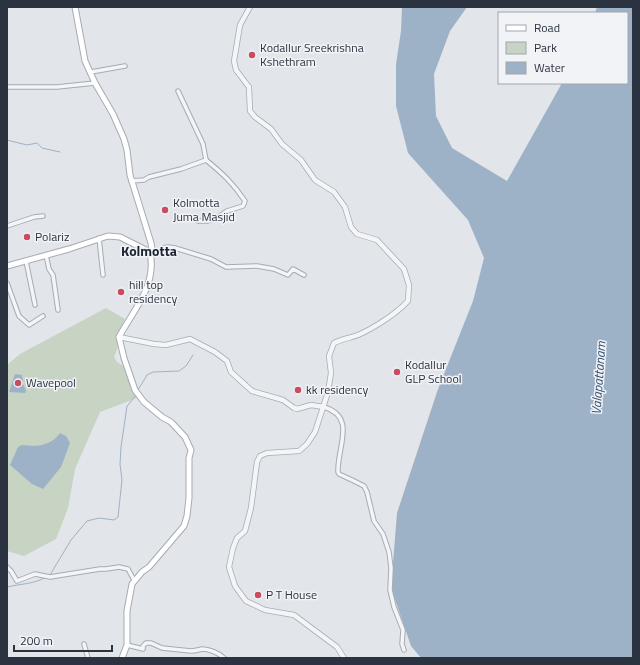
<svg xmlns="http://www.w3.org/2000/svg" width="640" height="665" font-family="'Titillium Web',sans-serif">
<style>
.green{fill:#c7d3c3}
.water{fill:#9eb2c7}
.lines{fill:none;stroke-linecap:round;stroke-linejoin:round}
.stream{stroke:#9eb2c7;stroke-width:1}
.minor-casing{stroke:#a7acb3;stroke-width:5.5}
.tertiary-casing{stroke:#a7acb3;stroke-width:6}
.secondary-casing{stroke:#a7acb3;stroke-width:7}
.minor{stroke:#f4f5f8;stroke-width:3.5}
.tertiary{stroke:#f4f5f8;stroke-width:4.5}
.secondary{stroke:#fff;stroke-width:5}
.poi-dot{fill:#c84d5e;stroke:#f1f3f7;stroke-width:1.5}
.labels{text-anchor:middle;stroke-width:3;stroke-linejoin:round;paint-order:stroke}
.poi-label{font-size:12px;fill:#2b3240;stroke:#f1f3f7;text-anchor:start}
.water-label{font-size:13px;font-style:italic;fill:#375172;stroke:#f1f3f7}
.quarter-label{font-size:14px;font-weight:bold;fill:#1d2331;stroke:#f1f3f7}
</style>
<rect width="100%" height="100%" fill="#e2e5e9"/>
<!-- green -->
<path class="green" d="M 106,308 L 125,319 L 116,336 L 119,344 L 114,357 L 117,362 L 126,368 L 130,384 L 137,398 L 100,412 L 75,469 L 68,508 L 56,539 L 24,556 L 7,551 L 7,365 L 20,354 Z"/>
<!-- water -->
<g class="water">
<path d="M 402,7 L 467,7 L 450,31 L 434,74 L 436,116 L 452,148 L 507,181 L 562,83 L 627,83 L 627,13 L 595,13 L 597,7 L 633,7 L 633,658 L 421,658 L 411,646 L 391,588 L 397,513 L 438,389 L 473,301 L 484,258 L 468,220 L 408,153 L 396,106 L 396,64 L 401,31 Z"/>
<path d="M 15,374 L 22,375 L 23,384 L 26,391 L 25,393 L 9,392 Z"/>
<path d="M 60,433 L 66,436 L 70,443 L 61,467 L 43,489 L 32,484 L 10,465 L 18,447 L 22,445 C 37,447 51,446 60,433 Z"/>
</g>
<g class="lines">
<!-- stream -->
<g class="stream">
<path d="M 7,140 L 27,145 L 37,143 L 42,148 L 60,152"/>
<path d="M 138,390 L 147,375 L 153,372 L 179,371 L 186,366 L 193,355"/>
<path d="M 50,575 L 71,540 L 87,521 L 99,518 L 114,520 L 118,517 L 122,480 L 120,464 L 121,447 L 127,406 L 129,404 L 135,396"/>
<path d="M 7,587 C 19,584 34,584 44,578"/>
</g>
<defs>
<g id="minor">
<path d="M 91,72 L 125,66"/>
<path d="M 7,87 L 57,87 L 95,83"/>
<path d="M 178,91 L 203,144 L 206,160"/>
<path d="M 131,181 L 144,180 L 149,177 L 181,169 L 206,160 C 222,173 233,183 245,201 L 243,206 L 227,211 L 217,218 L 208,221 L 198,221"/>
<path d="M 7,226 L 34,217 L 43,216"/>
<path d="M 99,238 L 103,275"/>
<path d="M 150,252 L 160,251 L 163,248 L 168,247 L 175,248 L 211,259 L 226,267 L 257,266 L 274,269 L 288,275 L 293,269 L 304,275"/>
<path d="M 46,255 L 49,269 L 53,275 L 58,310"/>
<path d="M 26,261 L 35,305"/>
<path d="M 7,283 L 19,316 L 29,325 L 43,316"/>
<path d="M 324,407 C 357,417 337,447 338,472 L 339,474 L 352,480 L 364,486 L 367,492 L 374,521 L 383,534 L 389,552 L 391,568 L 390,590 L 394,607 L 403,630 L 402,644 L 404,650"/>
<path d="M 7,567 L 11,571 L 17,581 L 35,574 L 50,577 L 100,569 L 106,569 L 119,567 L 128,569 L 134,580"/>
<path d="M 84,644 L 88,658"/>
<path d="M 127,645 L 143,649 L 143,646 L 146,643 L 151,643 L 162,648 L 191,651 C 195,651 198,650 202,649 C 209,649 219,653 224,658"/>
</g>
<g id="tertiary">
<path d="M 250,7 L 240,25 L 234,61 L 236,70 L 249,87 L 250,111 L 255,117 L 271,129 L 282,144 L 301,160 L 315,180 L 334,192 L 345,207 L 351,227 L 357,234 L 377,240 L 404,269 L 409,285 L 408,301 C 396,314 374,328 358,335 C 350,338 342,339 334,343 L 329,356 L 331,373 L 328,392 L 315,432 L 307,444 L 299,451 L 267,453 L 260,456 L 257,462 L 251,508 L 245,531 L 237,538 L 233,548 L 229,567 L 235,586 L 246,601 L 265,610 L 294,615 L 337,647 L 344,658"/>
<path d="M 119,337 L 154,344 L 166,345 L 190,339 L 215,352 L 227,361 L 231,372 L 252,391 L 283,400 L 294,408 L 297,409 L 311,405 L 324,407"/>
</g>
<g id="secondary">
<path d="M 75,7 L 85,61 L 95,83 L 113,114 L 124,139 L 127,150 L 130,175 L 151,243 L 152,249 L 150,252"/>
<path d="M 7,266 L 69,249 L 108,236 L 120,237 L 150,252 C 157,286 134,309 119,337 L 124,358 L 135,390 L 144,402 L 162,417 L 171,422 L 185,437 L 191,450 L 189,458 L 189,498 L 187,516 L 184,526 L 149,567 L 142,572 L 132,584 L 127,611 L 127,645 L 122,658"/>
</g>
</defs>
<!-- minor casing -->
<use href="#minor" class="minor-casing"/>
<!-- tertiary casing -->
<use href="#tertiary" class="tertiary-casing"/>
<!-- secondary casing -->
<use href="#secondary" class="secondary-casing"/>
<!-- minor -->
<use href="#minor" class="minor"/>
<!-- tertiary -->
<use href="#tertiary" class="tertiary"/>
<!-- secondary -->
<use href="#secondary" class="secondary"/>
</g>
<!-- markers -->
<g class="poi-dot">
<circle cx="252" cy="55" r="4"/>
<circle cx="165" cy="210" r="4"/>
<circle cx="27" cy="237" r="4"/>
<circle cx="121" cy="292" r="4"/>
<circle cx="397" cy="372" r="4"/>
<circle cx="18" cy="383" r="4"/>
<circle cx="298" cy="390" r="4"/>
<circle cx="258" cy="595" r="4"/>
</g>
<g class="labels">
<!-- poi labels -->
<g class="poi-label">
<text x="260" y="52">Kodallur Sreekrishna<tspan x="260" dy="14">Kshethram</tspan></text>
<text x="173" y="207">Kolmotta<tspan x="173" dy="14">Juma Masjid</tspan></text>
<text x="35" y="241">Polariz</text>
<text x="129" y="289">hill top<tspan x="129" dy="14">residency</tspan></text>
<text x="405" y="369">Kodallur<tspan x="405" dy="14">GLP School</tspan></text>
<text x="26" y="387">Wavepool</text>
<text x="306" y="394">kk residency</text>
<text x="266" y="599">P T House</text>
</g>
<!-- water labels -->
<g class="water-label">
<text transform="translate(598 378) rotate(-86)" y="5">Valapattanam</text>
</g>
<!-- quarter labels -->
<g class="quarter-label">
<text x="149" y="256">Kolmotta</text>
</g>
</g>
<!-- border -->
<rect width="640" height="665" fill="none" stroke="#2b3240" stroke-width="16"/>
<!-- legend -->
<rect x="498" y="12" width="130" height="72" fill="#f1f3f7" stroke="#a2a6ae"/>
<rect x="506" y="25" width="20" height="6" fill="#ffffff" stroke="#a2a6ae"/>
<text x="534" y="32" font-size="12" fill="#2b3240">Road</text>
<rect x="506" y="42" width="20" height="12" fill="#c7d3c3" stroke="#a2a6ae"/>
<text x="534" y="52" font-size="12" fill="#2b3240">Park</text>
<rect x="506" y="62" width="20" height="12" fill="#9eb2c7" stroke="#a2a6ae"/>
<text x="534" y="72" font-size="12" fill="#2b3240">Water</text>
<!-- scale -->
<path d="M14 645v6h98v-6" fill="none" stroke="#2b3240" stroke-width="2"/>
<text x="20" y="645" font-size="12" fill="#2b3240" stroke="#f1f3f7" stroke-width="3" paint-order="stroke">200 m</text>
</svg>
